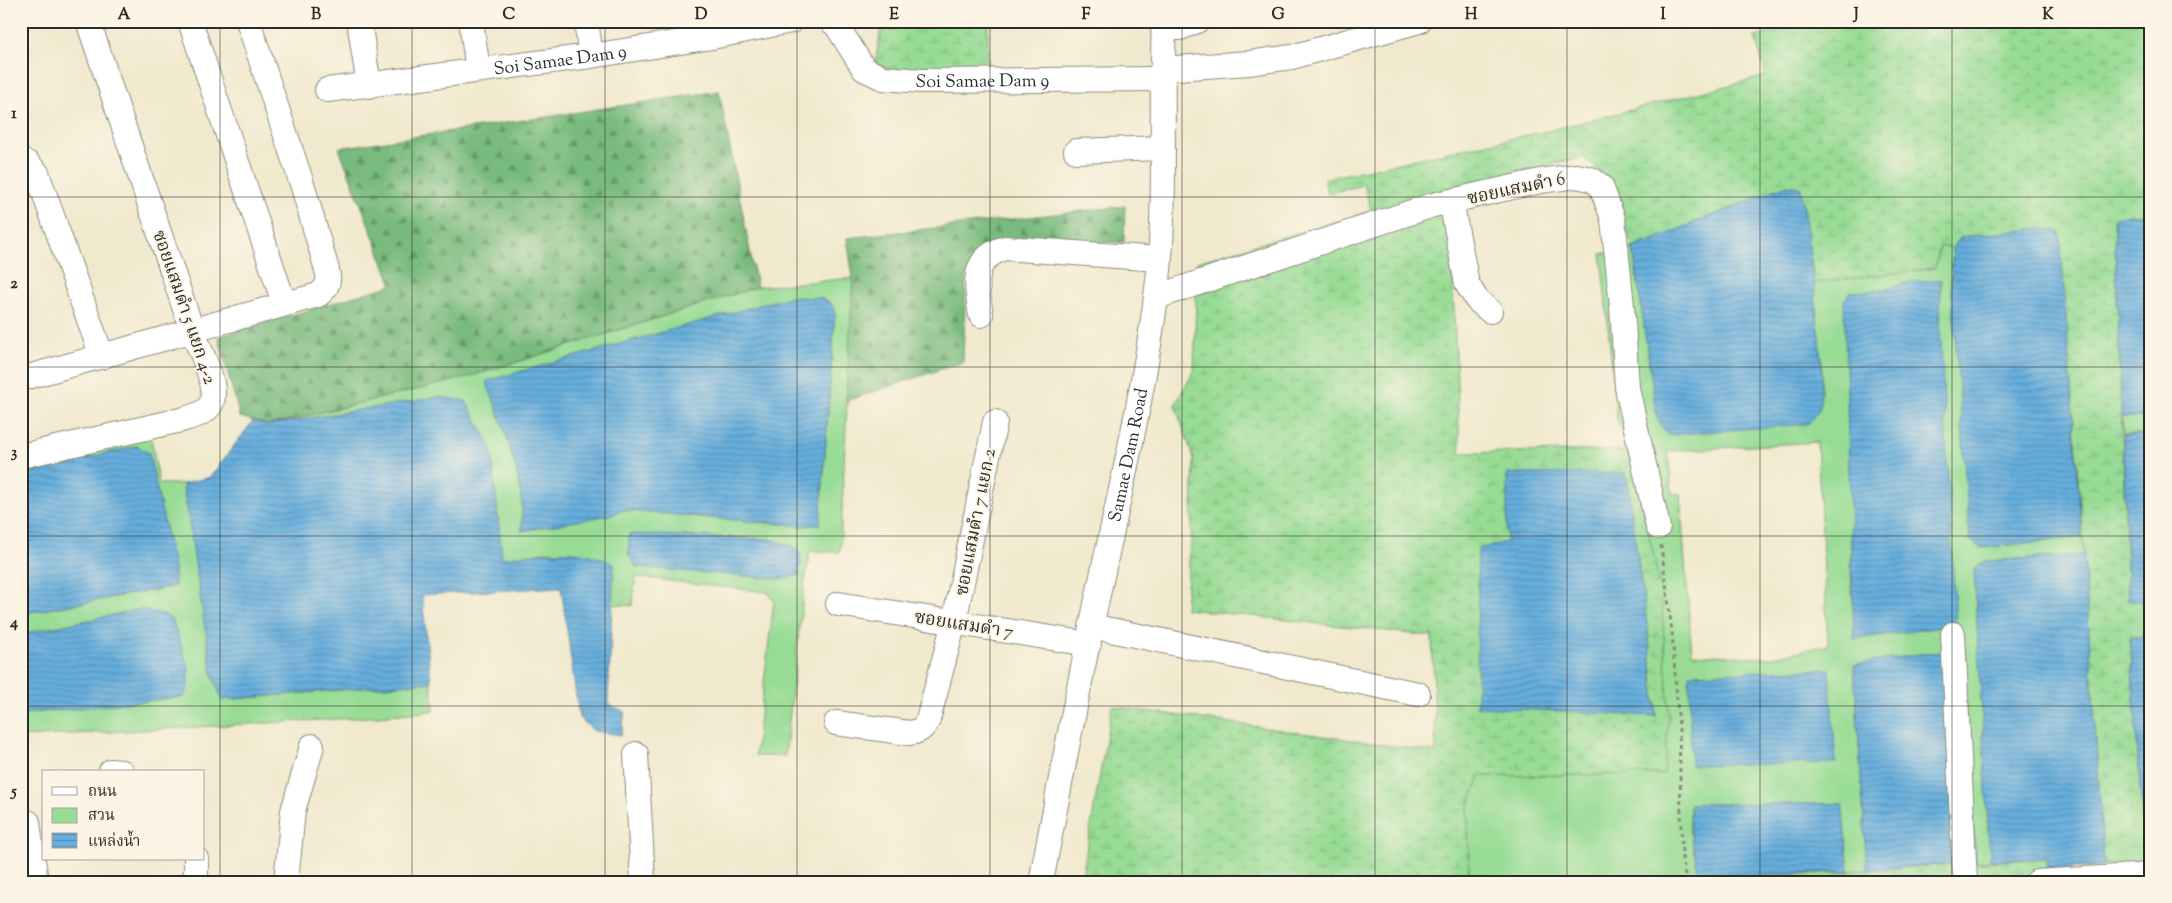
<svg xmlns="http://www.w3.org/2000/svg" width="2172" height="903" font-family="'Sorts Mill Goudy','Noto Serif Thai',serif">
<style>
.green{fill:#97db94;stroke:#618360;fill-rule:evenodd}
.forest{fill:url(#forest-firs);stroke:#527354}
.wetland{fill:url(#wetland-marsh);stroke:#618360;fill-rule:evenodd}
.water{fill:url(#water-rules);stroke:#486c84}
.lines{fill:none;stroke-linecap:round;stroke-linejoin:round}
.minor-casing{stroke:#8e8a7c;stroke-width:26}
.path{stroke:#8e8a7c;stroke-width:3;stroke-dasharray:4 4;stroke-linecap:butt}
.minor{stroke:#fff;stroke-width:24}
.grid{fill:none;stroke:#2b2b2b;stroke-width:1;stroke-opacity:0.55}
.labels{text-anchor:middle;stroke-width:4;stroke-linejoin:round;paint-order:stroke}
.street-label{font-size:18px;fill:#2b2b2b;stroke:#fcf5e5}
.neatline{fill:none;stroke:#2b2b2b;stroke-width:2}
.grid-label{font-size:16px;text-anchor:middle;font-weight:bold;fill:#2b2b2b}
</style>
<defs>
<pattern id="forest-firs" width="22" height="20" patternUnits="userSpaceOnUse" patternTransform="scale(1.25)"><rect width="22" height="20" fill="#79bb7e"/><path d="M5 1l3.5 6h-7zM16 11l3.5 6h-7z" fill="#639867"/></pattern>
<pattern id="wetland-marsh" width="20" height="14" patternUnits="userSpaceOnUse" patternTransform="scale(1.25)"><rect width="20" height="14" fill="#97db94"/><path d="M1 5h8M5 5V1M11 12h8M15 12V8" fill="none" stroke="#82bc80"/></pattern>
<pattern id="water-rules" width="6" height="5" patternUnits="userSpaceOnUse" patternTransform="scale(1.25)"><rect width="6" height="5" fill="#66aedd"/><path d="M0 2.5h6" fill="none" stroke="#548eb3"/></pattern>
</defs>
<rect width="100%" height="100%" fill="#fcf5e5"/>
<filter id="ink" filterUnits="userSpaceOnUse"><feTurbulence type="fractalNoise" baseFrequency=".02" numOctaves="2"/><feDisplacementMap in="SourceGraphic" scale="10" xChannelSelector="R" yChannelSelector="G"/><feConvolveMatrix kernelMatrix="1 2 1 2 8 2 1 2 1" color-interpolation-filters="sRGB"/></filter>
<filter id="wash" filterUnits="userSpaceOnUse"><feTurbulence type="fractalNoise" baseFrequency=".0096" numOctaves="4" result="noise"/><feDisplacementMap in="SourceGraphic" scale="20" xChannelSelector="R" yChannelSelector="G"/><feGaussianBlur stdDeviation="1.12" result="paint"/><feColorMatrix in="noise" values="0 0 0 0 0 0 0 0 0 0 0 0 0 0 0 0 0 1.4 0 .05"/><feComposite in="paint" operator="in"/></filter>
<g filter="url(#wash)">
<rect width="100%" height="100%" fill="#f0e9cd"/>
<!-- green -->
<g class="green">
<path d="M 1940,246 L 1953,248 L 1951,280 L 1981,548 L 2082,537 L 2084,555 L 1985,561 L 1974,569 L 1990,861 L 1976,862 L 1961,651 L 1921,654 L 1854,665 L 1867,870 L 1849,871 L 1842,804 L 1690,804 L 1690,832 L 1700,879 L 1649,882 L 1469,882 L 1468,807 L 1480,776 L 1664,774 L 1631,450 L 1617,420 L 1601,254 L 1633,248 L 1657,418 L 1822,372 L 1814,283 L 1935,268 ZM 1941,280 L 1940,326 L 1855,639 L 1851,570 L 1850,292 L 1876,291 L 1916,281 ZM 1817,442 L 1828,645 L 1769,658 L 1692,654 L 1680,495 L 1672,493 L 1668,451 Z"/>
<path d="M 853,278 L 840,552 L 810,551 L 804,587 L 785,756 L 755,756 L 774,600 L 767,592 L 636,577 L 632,606 L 611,604 L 614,564 L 550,551 L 502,559 L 491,447 L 466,401 L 438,397 L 268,425 L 465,378 L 757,287 ZM 789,297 L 821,298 L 831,303 L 835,313 L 820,524 L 804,526 L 620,510 L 522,531 C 522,520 523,507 521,496 C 515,456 501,418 487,381 ZM 629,534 L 782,579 L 637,567 L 629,555 Z"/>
<path d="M 2122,417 L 2151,417 L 2151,434 L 2123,434 Z"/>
<path d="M 151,437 L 159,484 L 183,484 L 212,673 L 222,700 L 431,682 L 434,711 L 355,718 L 21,737 L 21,714 L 183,697 L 143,609 L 21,634 L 21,614 L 175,586 L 137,446 L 21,474 L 21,466 Z"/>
</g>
<!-- forest -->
<g class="forest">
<path d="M 719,91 L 757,287 L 465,378 L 268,425 L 240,417 L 218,337 L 392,285 L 339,148 Z"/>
<path d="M 1125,206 L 1124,242 L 1014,244 L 966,275 L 963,362 L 846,401 L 853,278 L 847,238 Z"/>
</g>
<!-- wetland -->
<g class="wetland">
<path d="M 882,21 L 988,21 L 988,73 L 899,73 L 875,64 Z"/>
<path d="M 1821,21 L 2151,21 L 2151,213 L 2114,217 L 2128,599 L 2151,604 L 2151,635 L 2130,638 L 2144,846 L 2151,846 L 2151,863 L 2104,866 L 2084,555 L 2059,232 L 1961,237 L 1953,248 L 1940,246 L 1935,268 L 1814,283 L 1801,188 L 1787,185 L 1633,248 L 1609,179 L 1583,157 L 1449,188 L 1460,453 L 1631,450 L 1661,591 L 1669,717 L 1664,774 L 1480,776 L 1468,807 L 1469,882 L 1081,882 L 1112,706 L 1436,752 L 1432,636 L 1185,609 L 1191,540 L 1194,459 L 1175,405 L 1194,371 L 1197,262 L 1371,211 L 1364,185 L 1328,193 L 1324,179 L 1551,130 L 1766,76 L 1755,37 ZM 1625,473 L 1649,638 L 1656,716 L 1507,542 Z"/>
<path d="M 2047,858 L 2045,882 L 1649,882 L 1838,872 Z"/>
</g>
<!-- water -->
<g class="water">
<path d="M 1787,185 L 1801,188 L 1814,283 L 1822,372 L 1820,408 L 1808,424 L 1667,435 L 1657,418 L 1633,248 Z"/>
<path d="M 2151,213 L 2151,417 L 2122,417 L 2114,217 Z"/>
<path d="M 2041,228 L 2060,232 L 2082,537 L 1981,548 L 1970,540 L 1951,280 L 1953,248 L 1961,237 Z"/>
<path d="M 1941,280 L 1940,326 L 1956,625 L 1854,639 L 1844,301 L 1850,292 L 1876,291 L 1916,281 Z"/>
<path d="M 789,297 L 821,298 L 831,303 L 835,313 L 820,524 L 804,526 L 621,510 L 614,514 L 522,531 C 522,520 523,507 521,496 C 515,456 501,418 486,381 Z"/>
<path d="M 438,397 L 466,401 L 491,447 L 502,558 C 545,553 573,544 614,564 L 608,704 L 625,712 L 621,735 L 594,731 L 579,718 L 561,587 L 422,595 L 431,682 L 222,700 L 212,673 L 183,484 L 210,477 L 253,421 L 268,425 Z"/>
<path d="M 2151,434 L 2151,604 L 2128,599 L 2123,435 Z"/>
<path d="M 137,446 L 149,453 L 174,567 L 175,586 L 21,614 L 21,474 Z"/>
<path d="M 1626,473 L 1649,638 L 1656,716 L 1477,707 L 1478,549 L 1507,542 L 1507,474 Z"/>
<path d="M 629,534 L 769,539 L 792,546 L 800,552 L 801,564 L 798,576 L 782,579 L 636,567 L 629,555 Z"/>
<path d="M 2084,555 L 2104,866 L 2046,871 L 2047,858 L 1990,861 L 1974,569 L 1985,561 Z"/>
<path d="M 142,609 L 166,615 L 173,621 L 189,669 L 187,692 L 183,697 L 21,714 L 21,634 Z"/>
<path d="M 2151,635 L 2151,846 L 2144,846 L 2130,638 Z"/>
<path d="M 1961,651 L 1976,862 L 1867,870 L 1854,665 L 1921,654 Z"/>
<path d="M 1829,669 L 1836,763 L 1691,765 L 1689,674 Z"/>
<path d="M 1690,804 L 1842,804 L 1849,871 L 1700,879 L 1690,832 Z"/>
</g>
</g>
<g filter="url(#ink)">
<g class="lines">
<defs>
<g id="minor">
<path d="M 190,21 L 284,303"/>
<path d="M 359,21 L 369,86"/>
<path d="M 471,21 L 478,70"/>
<path d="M 586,21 L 591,56"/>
<path id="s1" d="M 831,21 L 837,26 L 864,69 L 883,78 L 922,81 L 1162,79"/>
<path d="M 1163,28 L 1180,28 L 1197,21"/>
<path d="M 1162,69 L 1249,63 L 1292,57 L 1419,21"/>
<path id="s2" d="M 327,90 L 591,56 L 712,37 L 791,21"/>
<path d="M 1076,151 L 1163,148"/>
<path d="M 21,161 L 27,163 L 37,173 L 102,357"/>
<path d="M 1451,201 L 1467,284 L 1477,300 L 1490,311"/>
<path d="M 1156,297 L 1433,205 L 1540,181 L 1577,176 L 1591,179 L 1601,186 L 1613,219 L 1622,306 L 1627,388 L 1658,527"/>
<path d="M 981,315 C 976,285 970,259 1005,248 L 1159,259"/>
<path d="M 21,379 L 318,295 C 328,288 330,281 327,270 L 303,187 L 248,21"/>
<path d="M 21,456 L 181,420 C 191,417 202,415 209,407 C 223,391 198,347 192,330 L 88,21"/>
<path d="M 838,604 L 1089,644"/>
<path d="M 1091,626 L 1418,694"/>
<path d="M 1953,634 L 1965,881"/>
<path d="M 836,723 L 909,733 C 919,732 923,729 928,720 L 954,622 L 995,422"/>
<path d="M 636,754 L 643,882"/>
<path d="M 111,771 L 122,772"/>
<path d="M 28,822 L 36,882"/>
<path d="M 196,859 L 196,882"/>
<path d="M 286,882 L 293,811 L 312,746"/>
<path id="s3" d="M 1041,882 C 1060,784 1078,687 1099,590 C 1120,493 1143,396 1156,297 C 1168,206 1160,113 1164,21"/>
<path d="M 2037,882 L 2151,875"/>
</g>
</defs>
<!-- minor casing -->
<use href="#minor" class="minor-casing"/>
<!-- path -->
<path class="path" d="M 1661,545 L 1672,631 L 1679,729 L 1682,858 L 1686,880 L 1688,882"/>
<!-- minor -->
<use href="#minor" class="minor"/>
</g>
</g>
<!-- grid -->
<path class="grid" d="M 220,21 L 220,882M 412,21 L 412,882M 605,21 L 605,882M 797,21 L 797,882M 990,21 L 990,882M 1182,21 L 1182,882M 1375,21 L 1375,882M 1567,21 L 1567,882M 1760,21 L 1760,882M 1952,21 L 1952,882M 21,197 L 2151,197M 21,367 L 2151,367M 21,536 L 2151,536M 21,706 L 2151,706"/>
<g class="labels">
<!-- street labels -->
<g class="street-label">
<text dy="6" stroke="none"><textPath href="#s2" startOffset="235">Soi Samae Dam 9</textPath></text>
<text dy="6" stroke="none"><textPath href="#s1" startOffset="179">Soi Samae Dam 9</textPath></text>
<text transform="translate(1516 188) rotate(-12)" y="6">ซอยแสมดำ 6</text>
<text transform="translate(185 307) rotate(71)" y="6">ซอยแสมดำ 5 แยก 4-2</text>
<text dy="6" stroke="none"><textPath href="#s3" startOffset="436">Samae Dam Road</textPath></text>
<text transform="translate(975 522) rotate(-79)" y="6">ซอยแสมดำ 7 แยก 2</text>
<text transform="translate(964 624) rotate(9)" y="6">ซอยแสมดำ 7</text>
</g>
</g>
<!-- margin -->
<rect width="2172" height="903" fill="none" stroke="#fcf5e5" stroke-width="55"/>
<!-- legend -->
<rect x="42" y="770" width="162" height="90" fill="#fcf5e5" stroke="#a8a49b"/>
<rect x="52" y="787" width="25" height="8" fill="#ffffff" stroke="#a8a49b"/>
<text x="88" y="796" font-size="15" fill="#2b2b2b">ถนน</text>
<rect x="52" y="808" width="25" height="15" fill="#97db94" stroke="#a8a49b"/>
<text x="88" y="820" font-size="15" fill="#2b2b2b">สวน</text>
<rect x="52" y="833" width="25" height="15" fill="url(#water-rules)" stroke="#a8a49b"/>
<text x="88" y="846" font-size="15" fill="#2b2b2b">แหล่งน้ำ</text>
<rect x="28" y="28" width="2116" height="848" class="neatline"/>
<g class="grid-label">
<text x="124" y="19">A</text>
<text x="316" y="19">B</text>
<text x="509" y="19">C</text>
<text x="701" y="19">D</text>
<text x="894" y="19">E</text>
<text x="1086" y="19">F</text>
<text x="1278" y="19">G</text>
<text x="1471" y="19">H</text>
<text x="1663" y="19">I</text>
<text x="1856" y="19">J</text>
<text x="2048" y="19">K</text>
<text x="14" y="118">1</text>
<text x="14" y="288">2</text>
<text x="14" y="457">3</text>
<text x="14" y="627">4</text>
<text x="14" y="796">5</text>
</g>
</svg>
